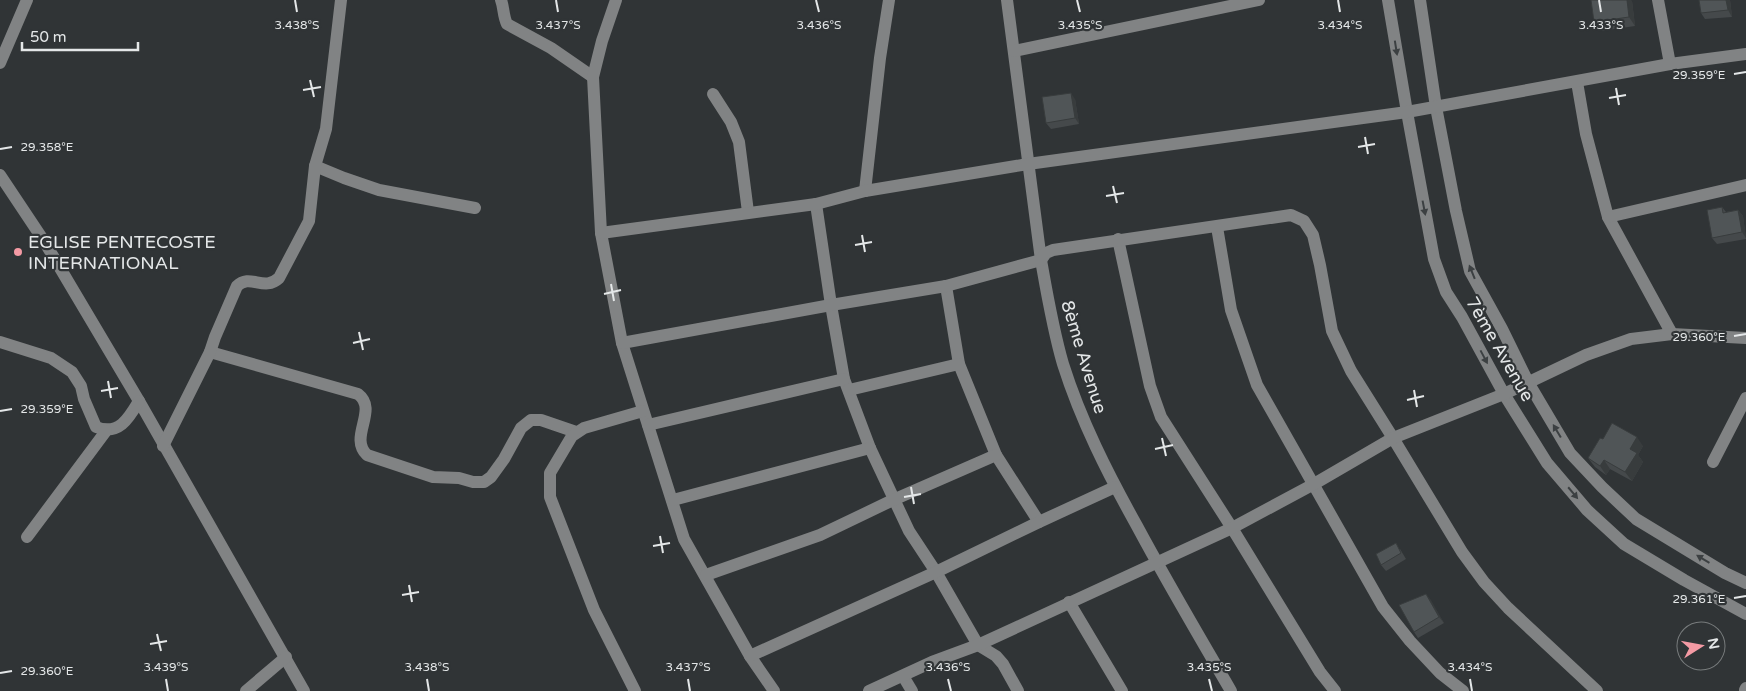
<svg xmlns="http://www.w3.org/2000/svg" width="1746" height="691" font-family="'Varela Round',sans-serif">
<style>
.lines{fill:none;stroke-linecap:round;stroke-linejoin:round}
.minor{stroke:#818384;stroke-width:12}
.wall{fill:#45494b}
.shaded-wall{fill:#383c3d}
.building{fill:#505557;stroke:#383c3d}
.oneway{fill:#3c4042}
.ticks{fill:none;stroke:#e4e7e8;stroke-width:2}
.poi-dot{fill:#f49aa4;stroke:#303436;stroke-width:2}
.labels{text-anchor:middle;stroke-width:4.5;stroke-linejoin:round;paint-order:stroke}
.poi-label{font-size:18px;fill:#e4e7e8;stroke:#303436;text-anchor:start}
.street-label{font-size:18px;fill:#e4e7e8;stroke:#303436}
.ticks-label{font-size:12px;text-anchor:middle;fill:#e4e7e8;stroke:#303436;stroke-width:4.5;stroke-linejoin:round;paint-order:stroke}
</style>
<rect width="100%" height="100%" fill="#303436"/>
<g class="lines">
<!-- minor -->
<g class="minor">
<path d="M 501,0 C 504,8 503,16 507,24 L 551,48 L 593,77"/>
<path d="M 616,0 L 602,41 L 593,77 L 601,233 L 622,343 L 684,539 L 750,656 L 774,691"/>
<path d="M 1007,0 L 1041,260 C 1047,294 1053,330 1063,364 C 1081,421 1108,474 1137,526 C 1167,582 1199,636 1231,691"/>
<path d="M 1388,0 L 1407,112 L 1434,259 L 1446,292 L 1462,317 L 1504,394 L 1547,463 L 1587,510 L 1624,544 L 1684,580 L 1746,614"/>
<path d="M 1420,0 L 1436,107 L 1456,211 L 1470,271 L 1502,329 L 1528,382 L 1570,453 L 1602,487 L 1636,519 L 1725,573 L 1746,583"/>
<path d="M 1658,0 L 1670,64"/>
<path d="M 1014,51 L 1259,0"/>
<path d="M 0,63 L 27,0"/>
<path d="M 1577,82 L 1586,134 L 1608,217 L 1672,334"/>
<path d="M 713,94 L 731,122 L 739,142 L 748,212"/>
<path d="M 315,166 L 344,178 L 379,190 L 475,208"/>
<path d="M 0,175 L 44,241 L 139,401 L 304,691"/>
<path d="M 865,191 L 880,58 L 889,0"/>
<path d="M 816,204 L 831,305 L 844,379 L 870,448 L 909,531 L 936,572 L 978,645 L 996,656 L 1003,664 L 1018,691"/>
<path d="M 1608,217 L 1746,185"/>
<path d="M 1217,227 L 1231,310 L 1257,385 L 1383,607 L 1410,641 L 1440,673 L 1463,691"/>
<path d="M 601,233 L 816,204 L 865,191 L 1028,164 L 1407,112 L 1670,64 L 1746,54"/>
<path d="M 1118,239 L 1150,386 L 1161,417 L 1232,528 L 1320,672 L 1335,691"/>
<path d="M 946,286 L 959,364 L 996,455 L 1039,522"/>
<path d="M 0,342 L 51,358 L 72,372 L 81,386 L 84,399 L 96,427 C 119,436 129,418 139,401"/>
<path d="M 622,343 L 831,305 L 946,286 L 1041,260 L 1046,253 L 1053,250 L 1291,215 L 1304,221 L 1313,235 L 1320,265 L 1332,331 L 1351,371 L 1393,438 L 1462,552 L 1484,582 L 1508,608 L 1597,691"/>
<path d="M 210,352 L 358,394 C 379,410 348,437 367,455 L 433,477 L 459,478 L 473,482 L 484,482 L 491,477 L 504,459 L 521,428 L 531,420 L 541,420 L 576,432"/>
<path d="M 849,390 L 959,364"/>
<path d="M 648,425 L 844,379"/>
<path d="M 163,446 L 210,352 L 215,337 L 237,286 C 250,273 264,292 279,278 L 309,221 L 315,166 L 326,129 L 341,0"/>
<path d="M 1713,462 L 1746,398"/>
<path d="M 673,500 L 870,448"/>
<path d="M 27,537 L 106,431"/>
<path d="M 706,575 L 820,535 L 893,500 L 996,455"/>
<path d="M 1069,602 L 1122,691"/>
<path d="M 750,656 L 936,572 L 1039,522 L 1115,487"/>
<path d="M 903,676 L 912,691"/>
<path d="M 1745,690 L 1746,688"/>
<path d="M 246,691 L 286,657"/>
<path d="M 635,691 L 594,610 L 550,497 L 550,473 L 572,436 L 584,428 L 643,411"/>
<path d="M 869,691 L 932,662 L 978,645 L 1232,528 L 1314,484 L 1393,438 L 1504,394 L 1586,355 L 1631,339 L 1672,334 L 1746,338"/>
</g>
</g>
<!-- wall -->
<g class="wall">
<path d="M 1699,0 L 1730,0 L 1732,17 L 1705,19 L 1701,13 Z"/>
<path d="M 1632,1 L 1635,26 L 1601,31 L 1594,22 Z"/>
<path d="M 1075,99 L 1079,124 L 1051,129 L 1046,123 Z"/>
<path d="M 1722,207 L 1726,212 L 1738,210 L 1743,216 L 1746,239 L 1717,244 L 1712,238 Z"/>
<path d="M 1603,439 L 1643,446 L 1638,455 L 1643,462 L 1632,481 L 1610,469 L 1606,475 L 1595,467 L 1588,458 Z"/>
<path d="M 1400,549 L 1406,559 L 1386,571 L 1381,565 Z"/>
<path d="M 1426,594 L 1444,623 L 1418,638 L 1414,632 Z"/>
</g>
<!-- shaded-wall -->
<g class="shaded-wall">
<path d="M 1627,0 L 1631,0 L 1632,1 L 1635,26 L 1629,17 Z"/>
<path d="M 1726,0 L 1730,0 L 1732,17 L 1728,10 Z"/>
<path d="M 1071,93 L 1075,99 L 1079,124 L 1075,118 Z"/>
<path d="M 1738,210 L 1743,216 L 1746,238 L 1742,232 Z"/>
<path d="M 1637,437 L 1643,446 L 1638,455 L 1643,462 L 1632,481 L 1625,472 L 1630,449 Z"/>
<path d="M 1604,460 L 1610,469 L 1606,475 L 1600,466 Z"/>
<path d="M 1426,594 L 1431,600 L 1444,623 L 1439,617 Z"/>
</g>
<!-- building -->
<g class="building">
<path d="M 1591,0 L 1627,0 L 1629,17 L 1594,22 Z"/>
<path d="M 1699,0 L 1726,0 L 1728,10 L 1701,13 Z"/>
<path d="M 1071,93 L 1075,118 L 1046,123 L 1042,97 Z"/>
<path d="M 1722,207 L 1723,213 L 1738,210 L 1742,232 L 1712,238 L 1707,210 Z"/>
<path d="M 1612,423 L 1637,437 L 1630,449 L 1637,453 L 1625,472 L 1604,460 L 1600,466 L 1588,458 L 1600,438 L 1603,439 Z"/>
<path d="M 1396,543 L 1401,553 L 1381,565 L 1376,554 Z"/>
<path d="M 1426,594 L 1439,617 L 1414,632 L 1399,605 Z"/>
</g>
<!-- one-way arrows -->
<defs><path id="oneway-solid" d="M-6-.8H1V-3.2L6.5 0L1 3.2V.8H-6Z" transform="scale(1.25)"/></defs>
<g class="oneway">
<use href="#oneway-solid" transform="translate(1396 48) rotate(81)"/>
<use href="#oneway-solid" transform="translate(1424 208) rotate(79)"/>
<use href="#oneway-solid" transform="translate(1472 272) rotate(-112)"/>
<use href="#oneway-solid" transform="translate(1484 357) rotate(62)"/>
<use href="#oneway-solid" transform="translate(1557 431) rotate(-121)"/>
<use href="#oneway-solid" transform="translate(1573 493) rotate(50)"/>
<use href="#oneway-solid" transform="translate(1703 559) rotate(-149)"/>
</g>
<!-- ticks -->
<path class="ticks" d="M 295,0 L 297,12M 556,0 L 558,12M 816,0 L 819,12M 1077,0 L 1080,12M 1338,0 L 1340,12M 1599,0 L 1601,12M 1734,74 L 1746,72M 310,80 L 314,97M 1616,88 L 1619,105M 303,90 L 321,87M 1609,98 L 1626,95M 1365,137 L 1368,154M 1358,147 L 1375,144M 0,149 L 12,147M 1113,186 L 1117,203M 1106,196 L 1124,193M 862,235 L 865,252M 855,245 L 872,242M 611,284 L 614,301M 604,294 L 621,290M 359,332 L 363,350M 1734,336 L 1746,334M 353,343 L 370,339M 108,381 L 111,398M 1414,390 L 1417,407M 101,391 L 118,388M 1407,400 L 1424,396M 0,411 L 12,409M 1162,438 L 1166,456M 1155,449 L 1173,445M 911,487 L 914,504M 904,497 L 921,494M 660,536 L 663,553M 653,546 L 670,543M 409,585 L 412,602M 402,595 L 419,592M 1734,598 L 1746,596M 157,634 L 161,651M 150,644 L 167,641M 0,673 L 12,671M 166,679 L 168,691M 427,679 L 429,691M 688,679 L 690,691M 948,679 L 951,691M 1209,679 L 1212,691M 1470,679 L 1472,691"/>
<!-- markers -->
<circle class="poi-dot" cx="18" cy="252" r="5"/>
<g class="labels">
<!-- poi labels -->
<g class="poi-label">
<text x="28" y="248">EGLISE PENTECOSTE<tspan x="28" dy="21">INTERNATIONAL</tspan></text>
</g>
<!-- street labels -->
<g class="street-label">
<text transform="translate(1500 349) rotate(60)" y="6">7ème Avenue</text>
<text transform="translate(1084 357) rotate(73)" y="6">8ème Avenue</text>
</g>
</g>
<g class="ticks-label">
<text x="297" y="29">3.438°S</text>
<text x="558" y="29">3.437°S</text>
<text x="819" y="29">3.436°S</text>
<text x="1080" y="29">3.435°S</text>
<text x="1340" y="29">3.434°S</text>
<text x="1601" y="29">3.433°S</text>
<text x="1699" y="79">29.359°E</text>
<text x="47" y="151">29.358°E</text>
<text x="1699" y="341">29.360°E</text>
<text x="47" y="413">29.359°E</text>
<text x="1699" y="603">29.361°E</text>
<text x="166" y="671">3.439°S</text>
<text x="427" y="671">3.438°S</text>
<text x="688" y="671">3.437°S</text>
<text x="948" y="671">3.436°S</text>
<text x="1209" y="671">3.435°S</text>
<text x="1470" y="671">3.434°S</text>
<text x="47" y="675">29.360°E</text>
</g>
<!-- north arrow -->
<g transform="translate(1701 646) rotate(79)"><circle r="24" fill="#303436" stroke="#787c7d"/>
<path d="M0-4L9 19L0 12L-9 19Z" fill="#f49aa4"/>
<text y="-8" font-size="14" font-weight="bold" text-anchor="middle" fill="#e4e7e8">N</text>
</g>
<!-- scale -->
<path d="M22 42v8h116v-8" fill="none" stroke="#e4e7e8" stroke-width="2.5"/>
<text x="30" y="42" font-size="15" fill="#e4e7e8" stroke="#303436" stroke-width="4" paint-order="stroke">50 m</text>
</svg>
